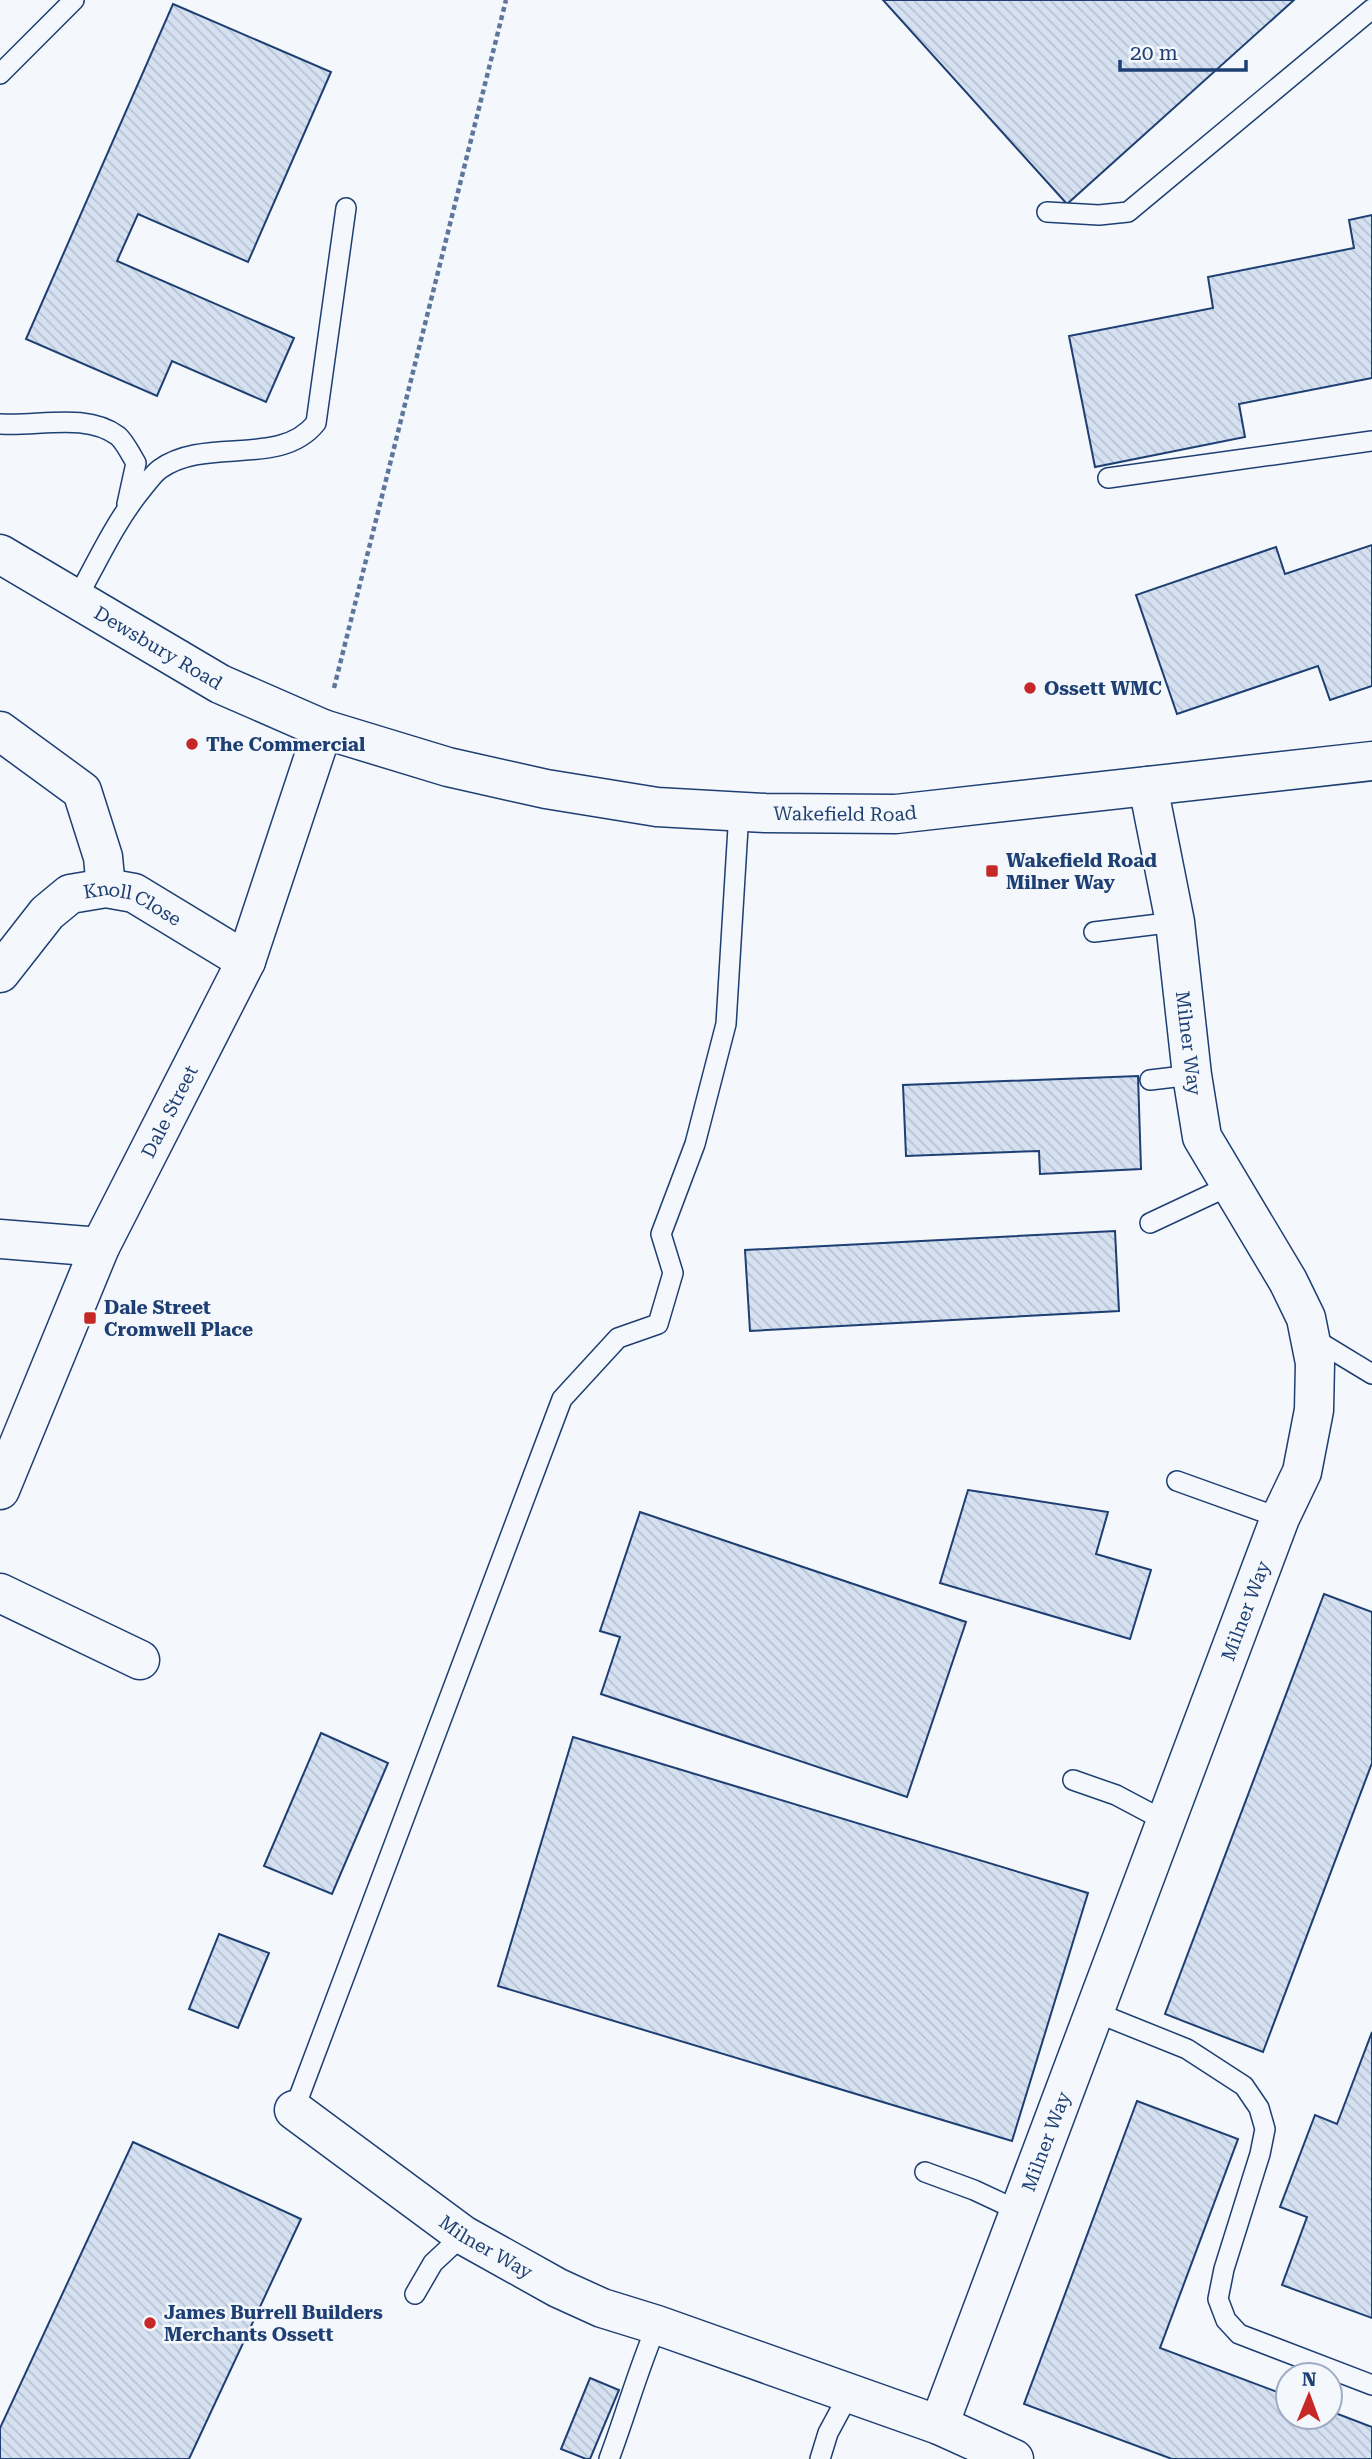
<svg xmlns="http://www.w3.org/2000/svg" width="1372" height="2459" font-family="'Roboto Serif',serif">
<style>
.building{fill:url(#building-back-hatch);stroke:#1d3f73;stroke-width:2}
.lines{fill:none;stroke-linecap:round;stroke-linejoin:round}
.service-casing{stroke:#1d3f73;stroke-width:22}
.minor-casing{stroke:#1d3f73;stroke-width:41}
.tertiary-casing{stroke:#1d3f73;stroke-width:41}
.secondary-casing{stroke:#1d3f73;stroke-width:41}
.path{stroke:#5e769c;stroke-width:4.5;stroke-dasharray:5 3.5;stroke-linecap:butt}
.service{stroke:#f4f7fb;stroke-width:19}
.minor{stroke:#f4f7fb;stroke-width:38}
.tertiary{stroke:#f4f7fb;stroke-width:38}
.secondary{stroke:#f4f7fb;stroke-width:38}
.poi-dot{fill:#c62828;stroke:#f4f7fb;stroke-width:2.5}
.labels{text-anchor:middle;stroke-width:5;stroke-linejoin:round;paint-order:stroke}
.street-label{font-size:19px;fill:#1d3f73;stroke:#f4f7fb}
.poi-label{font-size:19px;font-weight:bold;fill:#1d3f73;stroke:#f4f7fb;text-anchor:start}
</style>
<defs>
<pattern id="building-back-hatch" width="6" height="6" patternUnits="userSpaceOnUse" patternTransform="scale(1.75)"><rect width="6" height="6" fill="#d5e0f0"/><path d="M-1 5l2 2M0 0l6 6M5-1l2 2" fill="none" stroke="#b6c1d1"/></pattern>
</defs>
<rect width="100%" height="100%" fill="#f4f7fb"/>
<!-- building -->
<g class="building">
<path d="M 883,0 L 1294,0 L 1067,204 Z"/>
<path d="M 173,4 L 331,72 L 248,262 L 138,214 L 117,261 L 294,338 L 266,402 L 172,361 L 157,396 L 26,339 Z"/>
<path d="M 1372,215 L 1372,378 L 1239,404 L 1245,437 L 1095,467 L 1069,336 L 1213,308 L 1208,277 L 1354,248 L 1349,220 Z"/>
<path d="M 1372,545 L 1372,686 L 1330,700 L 1318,666 L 1177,714 L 1136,595 L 1276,547 L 1285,574 Z"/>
<path d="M 1138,1076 L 1141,1169 L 1040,1174 L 1039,1151 L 906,1156 L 903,1085 Z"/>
<path d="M 1115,1231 L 1119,1311 L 750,1331 L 745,1250 Z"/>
<path d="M 968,1490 L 1108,1512 L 1096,1554 L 1151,1570 L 1130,1639 L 940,1583 Z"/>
<path d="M 640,1512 L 966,1622 L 907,1797 L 601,1694 L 620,1637 L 600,1631 Z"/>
<path d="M 1324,1594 L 1372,1612 L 1372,1763 L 1263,2052 L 1165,2014 Z"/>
<path d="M 321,1733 L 388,1763 L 332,1894 L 264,1866 Z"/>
<path d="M 573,1737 L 1088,1893 L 1012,2141 L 498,1986 Z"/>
<path d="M 219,1934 L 269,1953 L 238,2028 L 189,2009 Z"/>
<path d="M 1372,2032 L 1372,2318 L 1282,2285 L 1307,2217 L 1280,2207 L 1315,2115 L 1337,2124 Z"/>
<path d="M 1137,2101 L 1238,2139 L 1160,2348 L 1288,2396 L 1288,2417 L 1330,2417 L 1330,2411 L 1372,2427 L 1372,2459 L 1172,2459 L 1024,2404 Z"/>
<path d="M 133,2142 L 301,2219 L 189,2459 L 0,2459 L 0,2428 Z"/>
<path d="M 590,2378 L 619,2390 L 590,2459 L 586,2459 L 561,2449 Z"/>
</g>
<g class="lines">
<defs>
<g id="service">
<path d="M 0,74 L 74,0"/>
<path d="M 1047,212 L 1099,215 L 1128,212 L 1372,9"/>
<path d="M 0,424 C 37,427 86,412 118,436 C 125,442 131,455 136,463 L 127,504"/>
<path d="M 1108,478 L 1372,441"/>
<path d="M 76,600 C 97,562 115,522 142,489 C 148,482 153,474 160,469 C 206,436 280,468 316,423 L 346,208"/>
<path d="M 1094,932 L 1175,922"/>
<path d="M 1150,1080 L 1192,1075"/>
<path d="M 1150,1223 L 1231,1185"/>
<path d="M 1311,1337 L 1372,1374"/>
<path d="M 1177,1481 L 1280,1518"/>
<path d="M 1073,1780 L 1116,1795 L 1167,1822"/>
<path d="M 1095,2012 L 1187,2049 L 1244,2086 L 1259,2108 L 1265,2129 L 1260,2154 L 1224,2269 L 1218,2299 L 1226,2320 L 1239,2334 L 1372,2385"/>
<path d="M 294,2110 L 562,1399 L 618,1338 L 658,1324 L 673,1273 L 661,1234 L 695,1144 L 726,1024 L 739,811"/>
<path d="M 925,2172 L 974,2190 L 1021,2212"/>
<path d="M 415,2294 L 433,2263 L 463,2235"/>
<path d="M 609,2459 C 626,2414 638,2369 657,2325"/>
<path d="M 820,2459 L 828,2433 L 849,2394"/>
</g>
<g id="minor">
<path d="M 0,731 L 82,791 L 103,857 L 106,888"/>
<path id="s1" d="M 0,973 L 47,913 L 70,894 L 106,888 L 134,893 L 246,961"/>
<path d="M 0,1239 L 100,1247"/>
<path d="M 0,1593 L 140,1660"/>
<path id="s2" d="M 294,2110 L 463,2235 L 558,2288 L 602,2308 L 657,2325 L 939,2425 L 1014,2459"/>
<path id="s3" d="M 939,2425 L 1280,1518 L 1302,1472 L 1314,1410 L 1315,1363 L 1306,1318 L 1288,1281 L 1202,1137 L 1192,1075 L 1175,922 L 1148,786"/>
</g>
<g id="tertiary">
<path id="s4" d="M 0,554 L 220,684 L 323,729"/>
</g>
<g id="secondary">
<path id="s5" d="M 0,1490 L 100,1247 L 246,961 L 323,729 L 448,767 L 546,789 L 657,807 L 765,813 L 896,814 L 1372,761"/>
</g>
</defs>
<!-- service casing -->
<use href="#service" class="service-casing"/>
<!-- minor casing -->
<use href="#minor" class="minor-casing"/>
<!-- tertiary casing -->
<use href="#tertiary" class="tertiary-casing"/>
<!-- secondary casing -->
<use href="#secondary" class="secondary-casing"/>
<!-- path -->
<path class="path" d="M 334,688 L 506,0"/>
<!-- service -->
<use href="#service" class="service"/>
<!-- minor -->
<use href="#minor" class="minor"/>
<!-- tertiary -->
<use href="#tertiary" class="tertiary"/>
<!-- secondary -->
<use href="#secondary" class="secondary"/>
</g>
<!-- markers -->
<g class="poi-dot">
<circle cx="1030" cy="688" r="7"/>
<circle cx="192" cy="744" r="7"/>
<rect x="985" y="864" width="14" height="14" rx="3.5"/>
<rect x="83" y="1311" width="14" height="14" rx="3.5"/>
<circle cx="150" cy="2323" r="7"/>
</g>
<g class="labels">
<!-- street labels -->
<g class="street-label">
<text dy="7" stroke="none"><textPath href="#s4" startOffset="184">Dewsbury Road</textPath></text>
<text dy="7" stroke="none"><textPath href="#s5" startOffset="1360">Wakefield Road</textPath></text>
<text dy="7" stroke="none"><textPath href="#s1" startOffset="172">Knoll Close</textPath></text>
<text transform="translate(1189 1043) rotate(83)" y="7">Milner Way</text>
<text dy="7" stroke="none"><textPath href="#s5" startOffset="415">Dale Street</textPath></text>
<text dy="7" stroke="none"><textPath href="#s3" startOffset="870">Milner Way</textPath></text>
<text dy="7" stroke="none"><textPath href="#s3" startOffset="303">Milner Way</textPath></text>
<text dy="7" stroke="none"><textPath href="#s2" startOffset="236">Milner Way</textPath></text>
</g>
<!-- poi labels -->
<g class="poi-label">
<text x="1044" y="695">Ossett WMC</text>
<text x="206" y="751">The Commercial</text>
<text x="1006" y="867">Wakefield Road<tspan x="1006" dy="22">Milner Way</tspan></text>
<text x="104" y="1314">Dale Street<tspan x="104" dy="22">Cromwell Place</tspan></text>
<text x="164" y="2319">James Burrell Builders<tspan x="164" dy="22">Merchants Ossett</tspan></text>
</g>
</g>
<!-- north arrow -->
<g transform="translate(1309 2396) rotate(1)"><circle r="33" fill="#f4f7fb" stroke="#9eadc5" stroke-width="2"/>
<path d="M0-5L12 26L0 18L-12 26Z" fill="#c62828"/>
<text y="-10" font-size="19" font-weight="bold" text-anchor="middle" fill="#1d3f73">N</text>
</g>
<!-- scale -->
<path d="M1120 60v10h126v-10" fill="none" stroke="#1d3f73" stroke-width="3.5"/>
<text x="1130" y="60" font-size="21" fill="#1d3f73" stroke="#f4f7fb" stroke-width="5" paint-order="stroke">20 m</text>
</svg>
